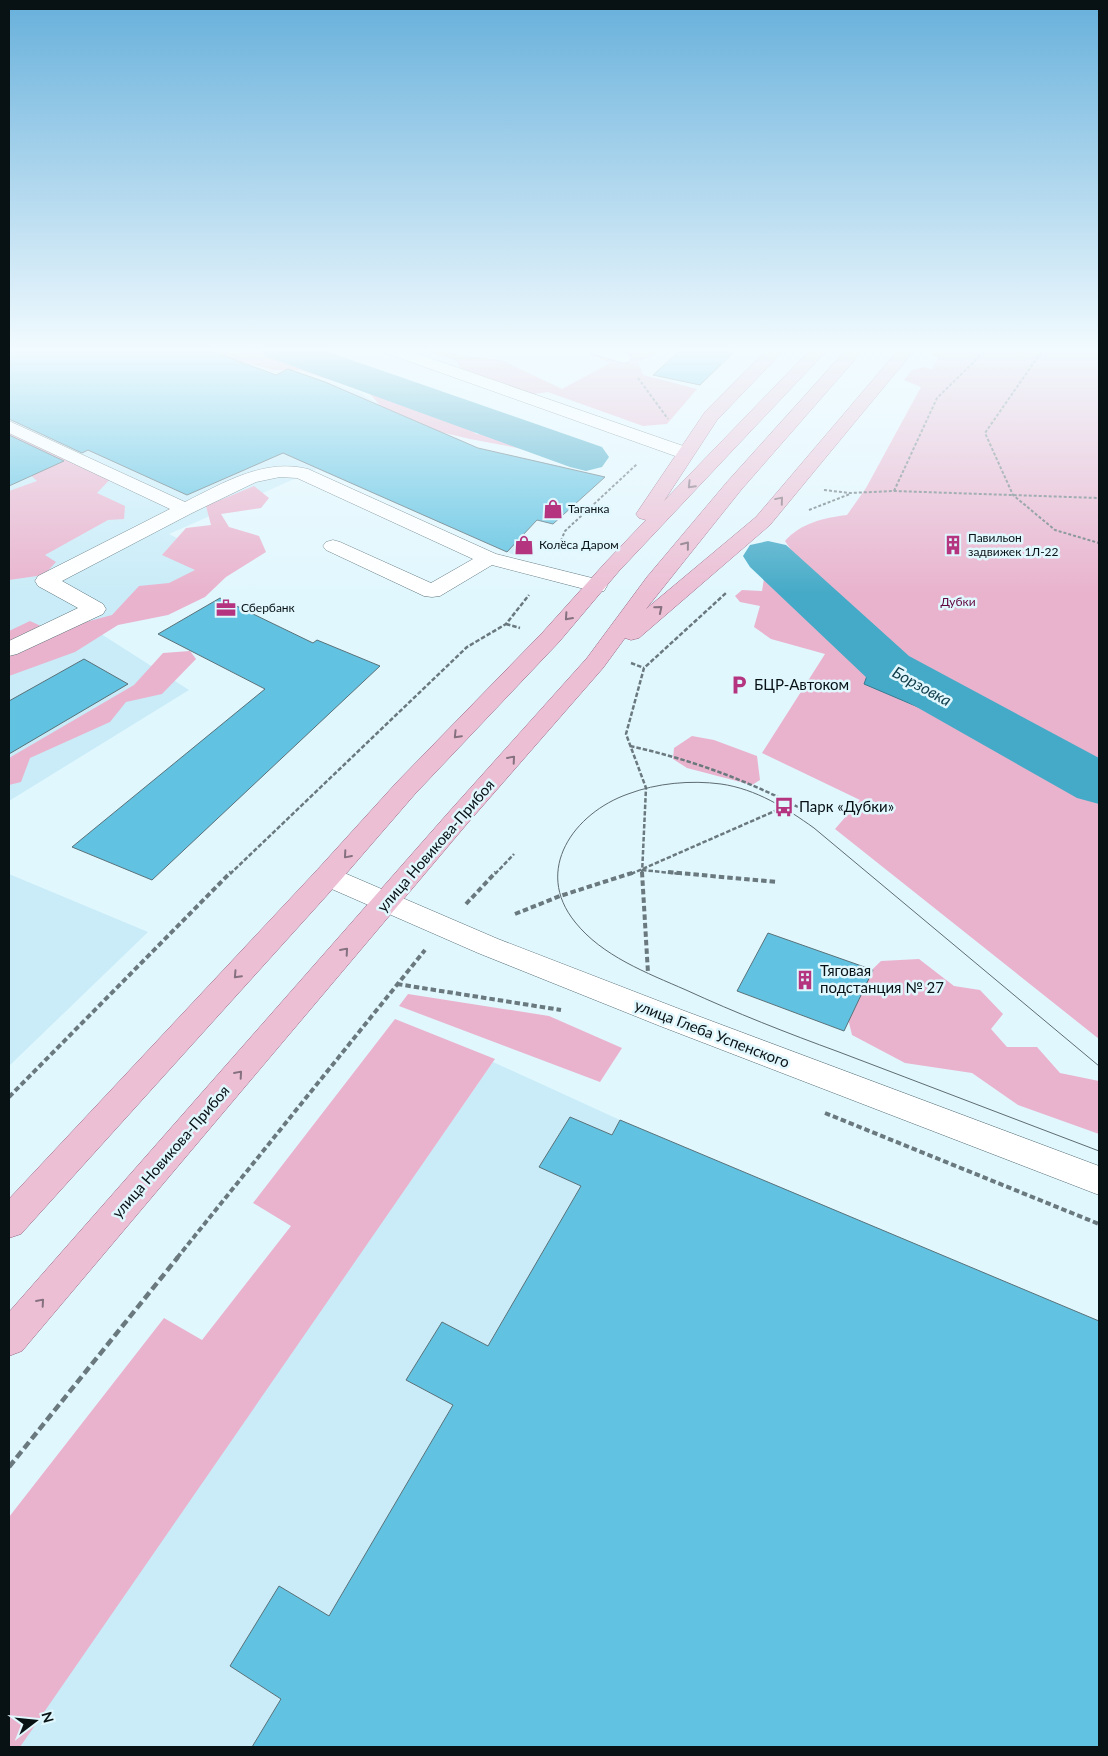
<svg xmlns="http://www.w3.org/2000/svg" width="1108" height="1756" font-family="Lato,sans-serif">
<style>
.built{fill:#c9ecf8}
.green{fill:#e9b3cd}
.water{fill:#45aac7;stroke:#337c92}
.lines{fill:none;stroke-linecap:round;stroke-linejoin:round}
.river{fill:#45aac7;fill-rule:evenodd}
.building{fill:#61c3e1;stroke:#5a7179}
.minor-casing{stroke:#586f77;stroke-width:1}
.major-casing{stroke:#946680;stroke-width:1}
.path-far3{stroke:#6a797e;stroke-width:2;stroke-dasharray:3 2;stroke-linecap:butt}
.path-far2{stroke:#6a797e;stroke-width:2.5;stroke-dasharray:4.5 2;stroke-linecap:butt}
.path-far1{stroke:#6a797e;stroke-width:4;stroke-dasharray:5.5 3;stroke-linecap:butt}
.path{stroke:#6a797e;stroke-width:4.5;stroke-dasharray:8 4;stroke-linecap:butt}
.minor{fill:#fff;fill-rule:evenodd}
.major{fill:#ecbfd5;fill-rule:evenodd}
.tram{stroke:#5d6c70;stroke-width:1}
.oneway{stroke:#85717f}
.labels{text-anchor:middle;stroke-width:5;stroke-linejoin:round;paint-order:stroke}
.far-poi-label{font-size:12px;fill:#081215;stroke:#e1f7fe;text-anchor:start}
.far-park-label{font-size:12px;fill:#60053f;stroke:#e1f7fe}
.poi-label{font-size:15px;fill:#081215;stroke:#e1f7fe;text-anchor:start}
.street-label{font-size:15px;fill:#081215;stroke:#e1f7fe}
.water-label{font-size:16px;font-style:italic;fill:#103d4a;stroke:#e1f7fe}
</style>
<rect width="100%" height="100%" fill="#e1f7fe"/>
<!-- built -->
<g class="built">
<path d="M 9,348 L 203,348 L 276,375 L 288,369 L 359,392 L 385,408 L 478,448 L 566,467 L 497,526 L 534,543 L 519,557 L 317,469 L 169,534 L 225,562 L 98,632 L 189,690 L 9,801 Z"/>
<path d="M 9,874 L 148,932 L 9,1066 Z"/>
<path d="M 493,1062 L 620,1120 L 1099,1321 L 1099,1747 L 17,1747 Z"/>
</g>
<!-- green -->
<g class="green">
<path d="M 193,348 L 249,348 L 294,358 L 340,374 L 362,376 L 400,387 L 403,404 L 467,426 L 476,434 L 553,438 L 587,449 L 565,457 L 470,439 L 394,421 L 369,393 L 300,370 L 273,370 Z"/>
<path d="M 418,348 L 453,348 L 458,355 L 501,360 L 562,389 L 610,363 L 578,348 L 669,348 L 638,362 L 643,375 L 697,389 L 667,424 L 643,426 L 548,392 L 512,397 L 467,380 L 457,361 Z"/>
<path d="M 930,348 L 1099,348 L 1099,1039 L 835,829 L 860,800 L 762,753 L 825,654 L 771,639 L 754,627 L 760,606 L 740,602 L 735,596 L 742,590 L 762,591 L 766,566 L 771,562 L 786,563 L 797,559 L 785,541 C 801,523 823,518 847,515 L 866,488 L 921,387 L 904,380 L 912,370 L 924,367 L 932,369 L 938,358 L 928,352 Z"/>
<path d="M 9,422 L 86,459 L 117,472 L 97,493 L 125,506 L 124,519 L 108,520 L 45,555 L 56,562 L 44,575 L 9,580 L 9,491 L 37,481 L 22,467 L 28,455 L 9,443 Z"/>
<path d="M 254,486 L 269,498 L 261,508 L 221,514 L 229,527 L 259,536 L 266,552 L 226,577 L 205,597 L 168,615 L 118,625 L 75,652 L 9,676 L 9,631 L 30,621 L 52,631 L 112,615 L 139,586 L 169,583 L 195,570 L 162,555 L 186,528 L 211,525 L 206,506 Z"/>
<path d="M 190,651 L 196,659 L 162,694 L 126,702 L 110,722 L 30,758 L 21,782 L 9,785 L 9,758 L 134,685 L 163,653 Z"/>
<path d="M 692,736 L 714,740 L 757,756 L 760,780 L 752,785 L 687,768 L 673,759 L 674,748 Z"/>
<path d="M 919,959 L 954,986 L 980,990 L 1003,1014 L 991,1029 L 1007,1047 L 1037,1047 L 1060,1073 L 1099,1081 L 1099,1134 L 1018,1105 L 972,1073 L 905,1063 L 852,1035 L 843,998 L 881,961 Z"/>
<path d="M 408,994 L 549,1016 L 622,1048 L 600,1082 L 399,1006 Z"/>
<path d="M 395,1019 L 495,1059 L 20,1747 L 9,1747 L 9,1517 L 164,1318 L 202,1340 L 291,1226 L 253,1203 Z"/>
</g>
<!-- water -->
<path class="water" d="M 885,657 L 1099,761 L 1099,802 L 972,730 L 864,684 L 872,662 Z"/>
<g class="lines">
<!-- river -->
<g class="river">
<path d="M 259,348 L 317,348 L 602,447 L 609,457 L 602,467 L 586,471 L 570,467 L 265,356 Z"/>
<path d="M 768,541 L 786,545 L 909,656 L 1099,758 L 1099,804 L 1077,798 L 869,680 L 750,567 L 743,556 L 750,545 Z"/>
</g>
</g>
<!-- building -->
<g class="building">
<path d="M 9,348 L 203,348 L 276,375 L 288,369 L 325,382 L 478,448 L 605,477 L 553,524 L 537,520 L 507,552 L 283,453 L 187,495 L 88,450 L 82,453 L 9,419 Z"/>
<path d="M 683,348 L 738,348 L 700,385 L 653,375 Z"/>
<path d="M 9,435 L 64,461 L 9,486 Z"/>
<path d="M 220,598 L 313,643 L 317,640 L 380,666 L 152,880 L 72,847 L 265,689 L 158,634 Z"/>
<path d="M 84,659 L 128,684 L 9,754 L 9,701 Z"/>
<path d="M 768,933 L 873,970 L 844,1031 L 737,991 Z"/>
<path d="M 570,1117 L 612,1135 L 620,1120 L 1099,1321 L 1099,1747 L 252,1747 L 281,1699 L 230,1666 L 279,1586 L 329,1616 L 453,1405 L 406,1380 L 442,1322 L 488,1346 L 581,1186 L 539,1167 Z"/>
</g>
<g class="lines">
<defs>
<g id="minor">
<path d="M 378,348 L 401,348 L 692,449 L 694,453 L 692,457 L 685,459 L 678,457 L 380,351 Z"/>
<path d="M 583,348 C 595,347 624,347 631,358 L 629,362 L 623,363 L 585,351 Z"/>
<path d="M 9,421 L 185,502 C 223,483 264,458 308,469 L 496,554 L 604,581 L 607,586 L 604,591 L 596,592 L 492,565 L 440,596 L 432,597 L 424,596 L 326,550 L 323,546 L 326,542 L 333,540 L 340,542 L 431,583 L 473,559 L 297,478 L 280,477 L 256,482 L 192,513 L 62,581 L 103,604 L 106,609 L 103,614 L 17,654 L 9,656 L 9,641 L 78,608 L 38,586 L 35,581 L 38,576 L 170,509 L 9,433 Z"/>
<path d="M 328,866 L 498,939 L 682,1010 L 1099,1166 L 1099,1195 L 660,1026 L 478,953 L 318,883 L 314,876 L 318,869 Z"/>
</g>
<g id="major">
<path d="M 769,348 L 786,348 L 717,420 L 664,501 L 812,348 L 829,348 L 619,571 L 559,642 L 415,794 L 338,883 L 21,1234 L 9,1238 L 9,1199 L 318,869 L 397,782 L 543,632 L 605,563 L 646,520 L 639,518 L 636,514 L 705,412 Z"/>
<path d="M 848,348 L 865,348 L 741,490 L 646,609 L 756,517 L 900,348 L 916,348 L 770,525 L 639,638 L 631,640 L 625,638 L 603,668 L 466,825 L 22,1351 L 9,1356 L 9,1312 L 448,813 L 587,658 L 647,577 L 727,482 Z"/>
</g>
</defs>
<!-- minor casing -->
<use href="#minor" class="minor-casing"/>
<!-- major casing -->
<use href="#major" class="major-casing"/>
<!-- path-far3 -->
<g class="path-far3">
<path d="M 1044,348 L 985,433 L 1013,495 L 1055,530 L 1099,543"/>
<path d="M 638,378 L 668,419"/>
<path d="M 824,490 L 850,493 L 894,491 L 1099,498"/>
<path d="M 894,491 L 937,398 L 988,348"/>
<path d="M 809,510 L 850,494"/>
<path d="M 557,550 L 565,531 L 637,464"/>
</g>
<!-- path-far2 -->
<g class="path-far2">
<path d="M 506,624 L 520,628"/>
<path d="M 631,663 L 644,668"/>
<path d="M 630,746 C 689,759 744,779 798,807"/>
<path d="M 642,870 L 682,874"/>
<path d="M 230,874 L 467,647 L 506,624 L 529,595"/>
<path d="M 495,874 L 514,854"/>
<path d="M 631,874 L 784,807"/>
<path d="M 642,874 L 646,788 L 626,734 L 644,668 L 726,593"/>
</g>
<!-- path-far1 -->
<g class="path-far1">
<path d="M 642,872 L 648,973"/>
<path d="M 668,872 L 777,882"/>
<path d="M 466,904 L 496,872"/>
<path d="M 515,914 L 560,896 L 635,872"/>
<path d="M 397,984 L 561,1010"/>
<path d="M 9,1097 L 231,872"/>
<path d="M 825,1113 L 1099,1224"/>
<path d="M 177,1258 L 425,950"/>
</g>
<!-- path -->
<path class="path" d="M 9,1467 L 178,1257"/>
<!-- minor -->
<use href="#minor" class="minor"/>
<!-- major -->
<use href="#major" class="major"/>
<!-- tram -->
<path class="tram" d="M 1099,1066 L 814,828 C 786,808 756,789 721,784 C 691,780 657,783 628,794 C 574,813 533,870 575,922 C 602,956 647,973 686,990 C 736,1013 787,1033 839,1052 C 926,1085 1012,1118 1099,1151"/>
</g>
<!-- one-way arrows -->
<defs><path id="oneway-chevron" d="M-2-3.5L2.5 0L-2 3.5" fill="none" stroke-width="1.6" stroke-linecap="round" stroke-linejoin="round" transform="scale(1.25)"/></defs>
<g class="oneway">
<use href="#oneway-chevron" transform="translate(691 485) rotate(134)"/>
<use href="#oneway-chevron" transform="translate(780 500) rotate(-50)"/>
<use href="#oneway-chevron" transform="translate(686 545) rotate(-51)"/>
<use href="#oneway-chevron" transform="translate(659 609) rotate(-40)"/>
<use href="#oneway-chevron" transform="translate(568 617) rotate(132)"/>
<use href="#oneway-chevron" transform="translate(457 735) rotate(134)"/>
<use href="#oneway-chevron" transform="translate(512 759) rotate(-49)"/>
<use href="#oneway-chevron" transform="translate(347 855) rotate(131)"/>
<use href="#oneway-chevron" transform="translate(345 951) rotate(-49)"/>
<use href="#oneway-chevron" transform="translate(237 975) rotate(133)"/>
<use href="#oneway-chevron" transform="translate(239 1074) rotate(-49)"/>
<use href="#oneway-chevron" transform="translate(41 1302) rotate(-49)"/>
</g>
<!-- sky -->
<linearGradient id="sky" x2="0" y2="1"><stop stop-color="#67b0db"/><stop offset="0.59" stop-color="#f2fbff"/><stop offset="1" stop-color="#f2fbff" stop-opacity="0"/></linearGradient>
<rect width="1108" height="594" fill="url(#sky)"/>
<!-- icons -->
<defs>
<symbol id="shop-bare" viewBox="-9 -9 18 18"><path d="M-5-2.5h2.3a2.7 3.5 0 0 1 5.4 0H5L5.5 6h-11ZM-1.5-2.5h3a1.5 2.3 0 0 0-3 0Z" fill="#b53480" stroke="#e1f7fe" stroke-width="2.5" paint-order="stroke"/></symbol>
<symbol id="building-bare" viewBox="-9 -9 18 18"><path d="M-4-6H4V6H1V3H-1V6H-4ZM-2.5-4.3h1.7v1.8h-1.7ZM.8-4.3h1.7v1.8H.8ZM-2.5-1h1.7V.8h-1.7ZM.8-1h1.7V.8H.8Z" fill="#b53480" stroke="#e1f7fe" stroke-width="2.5" paint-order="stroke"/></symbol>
<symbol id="office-bare" viewBox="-9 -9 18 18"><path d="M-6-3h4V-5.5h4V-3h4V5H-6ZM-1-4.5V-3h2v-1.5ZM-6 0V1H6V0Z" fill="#b53480" stroke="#e1f7fe" stroke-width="2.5" paint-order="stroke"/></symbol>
<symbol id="parking-bare" viewBox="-9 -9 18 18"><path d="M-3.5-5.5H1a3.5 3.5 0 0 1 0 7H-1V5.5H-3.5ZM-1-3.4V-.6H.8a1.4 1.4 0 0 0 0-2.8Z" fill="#b53480" stroke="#e1f7fe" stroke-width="2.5" paint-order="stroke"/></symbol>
<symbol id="bus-bare" viewBox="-9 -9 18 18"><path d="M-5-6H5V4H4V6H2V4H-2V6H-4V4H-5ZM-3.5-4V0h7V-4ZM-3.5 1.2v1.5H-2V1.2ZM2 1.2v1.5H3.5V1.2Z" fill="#b53480" stroke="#e1f7fe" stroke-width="2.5" paint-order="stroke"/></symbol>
</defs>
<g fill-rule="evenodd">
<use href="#shop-bare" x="539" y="495" width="28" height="28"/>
<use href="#shop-bare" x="510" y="531" width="28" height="28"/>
<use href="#building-bare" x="939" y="531" width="28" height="28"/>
<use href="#office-bare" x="212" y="594" width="28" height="28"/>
<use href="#parking-bare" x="725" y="671" width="28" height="28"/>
<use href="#bus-bare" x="770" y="793" width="28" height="28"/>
<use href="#building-bare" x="791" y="966" width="28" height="28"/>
</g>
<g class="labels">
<!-- far-poi labels -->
<g class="far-poi-label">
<text x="568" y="513">Таганка</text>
<text x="968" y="542">Павильон<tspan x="968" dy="14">задвижек 1Л-22</tspan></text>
<text x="539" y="549">Колёса Даром</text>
<text x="241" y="612">Сбербанк</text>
</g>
<!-- far-park labels -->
<g class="far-park-label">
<text x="958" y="606">Дубки</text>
</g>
<!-- poi labels -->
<g class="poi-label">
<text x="754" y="690">БЦР-Автоком</text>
<text x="799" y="812">Парк «Дубки»</text>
<text x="820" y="976">Тяговая<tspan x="820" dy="17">подстанция № 27</tspan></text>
</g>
<!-- street labels -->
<g class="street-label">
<text transform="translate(436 846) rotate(-49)" y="5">улица Новикова-Прибоя</text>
<text transform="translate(712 1034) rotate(21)" y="5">улица Глеба Успенского</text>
<text transform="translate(171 1152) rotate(-49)" y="5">улица Новикова-Прибоя</text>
</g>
<!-- water labels -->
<g class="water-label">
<text transform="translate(922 686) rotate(29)" y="6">Борзовка</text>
</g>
</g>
<!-- border -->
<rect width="1108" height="1756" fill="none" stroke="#081215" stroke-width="20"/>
<!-- north arrow -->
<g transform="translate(35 1721) rotate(74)" stroke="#e1f7fe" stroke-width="4" paint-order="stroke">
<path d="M0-4L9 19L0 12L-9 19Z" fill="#081215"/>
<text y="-8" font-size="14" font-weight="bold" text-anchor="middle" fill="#081215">N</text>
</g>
</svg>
